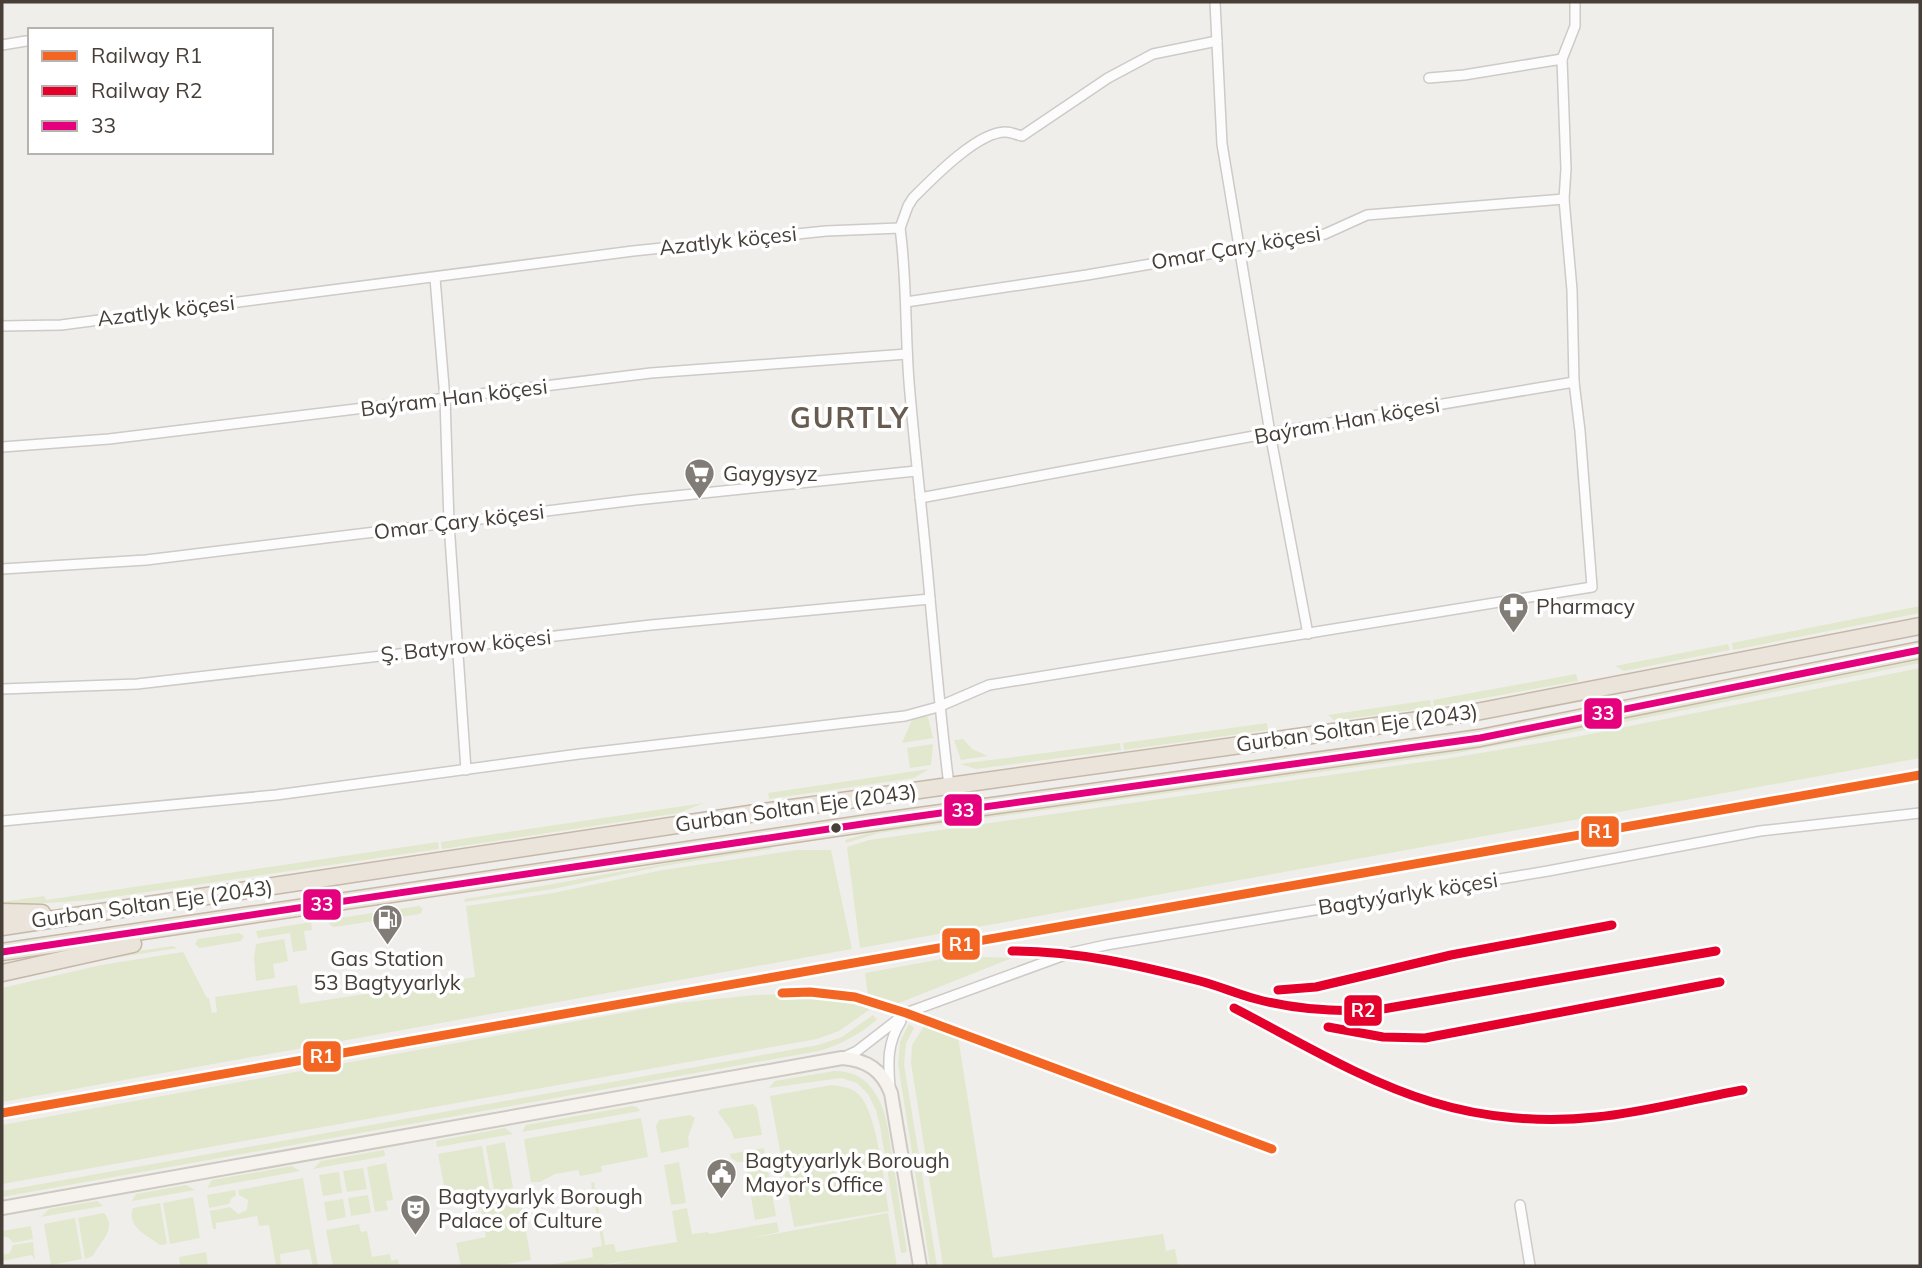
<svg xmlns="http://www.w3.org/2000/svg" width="1922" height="1268" font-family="Mulish,sans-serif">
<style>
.green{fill:#e1e8cd}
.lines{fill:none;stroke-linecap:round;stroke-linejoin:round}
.street-casing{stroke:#cdcac7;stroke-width:12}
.secondary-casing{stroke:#cecac2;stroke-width:16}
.highway-casing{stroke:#c6b8a8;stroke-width:19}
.street{stroke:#fdfcfc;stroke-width:9}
.secondary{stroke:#f6f3ef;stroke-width:12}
.highway{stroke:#ebe4db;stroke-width:16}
.bus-1-casing{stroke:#fff;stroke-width:12}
.bus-1{stroke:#e5007d;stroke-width:7}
.rail-1-casing{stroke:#fff;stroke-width:14}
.rail-2-casing{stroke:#fff;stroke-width:14}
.rail-1{stroke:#f26522;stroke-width:9}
.rail-2{stroke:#e4002b;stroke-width:9}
.bus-dot{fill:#463e37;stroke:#fff;stroke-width:2.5}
.labels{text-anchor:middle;stroke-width:7;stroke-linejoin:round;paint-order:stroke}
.street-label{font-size:21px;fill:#463e37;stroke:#fff}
.poi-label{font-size:21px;fill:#463e37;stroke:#fff;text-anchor:start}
.district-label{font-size:28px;font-weight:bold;letter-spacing:2px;fill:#685b4f;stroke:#fff}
.line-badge{stroke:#fff;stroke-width:2.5}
.badge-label{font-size:19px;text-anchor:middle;font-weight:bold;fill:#fff}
</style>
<rect width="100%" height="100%" fill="#f0eeeb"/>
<!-- green -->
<g class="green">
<path d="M 1920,606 L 1920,613 L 1733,650 L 1732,643 Z"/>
<path d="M 1728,644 L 1730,650 L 1624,671 L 1615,666 Z"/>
<path d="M 1920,660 L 1920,663 L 1574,732 L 1451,754 L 879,833 L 846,843 L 845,840 L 879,830 L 1450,751 L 1573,729 Z"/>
<path d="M 1920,668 L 1920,758 L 860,948 L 847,847 L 869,840 L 1451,758 L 1575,737 Z"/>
<path d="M 1576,674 L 1578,681 L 1434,707 L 1433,700 Z"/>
<path d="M 1430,700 L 1431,707 L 1341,720 L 1334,720 L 1328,715 Z"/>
<path d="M 922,716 L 928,717 L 933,738 L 902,743 L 912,720 Z"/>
<path d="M 1267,723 L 1268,730 L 1124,750 L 1123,743 Z"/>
<path d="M 963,739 L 972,749 L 988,756 L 961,760 L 954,740 Z"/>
<path d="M 1120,743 L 1121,750 L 976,769 L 960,764 Z"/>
<path d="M 933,744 L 931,765 L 910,768 L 907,748 Z"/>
<path d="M 929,769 L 914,778 L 769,799 L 768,793 Z"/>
<path d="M 704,803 L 679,813 L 442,849 L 441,842 Z"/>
<path d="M 438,842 L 439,849 L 93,900 L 2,906 L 2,902 L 44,896 L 46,900 Z"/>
<path d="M 771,846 L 771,849 L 663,866 L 553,889 L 465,902 L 464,899 C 567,883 668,861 771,846 Z"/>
<path d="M 797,850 L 831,850 L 852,949 L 2,1102 L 2,988 L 101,965 L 183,952 L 207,998 L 209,998 L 212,1013 L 217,1012 L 215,997 L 297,985 L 300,1004 L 475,977 L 466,906 L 553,893 L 663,870 Z"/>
<path d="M 419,906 L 423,909 L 420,914 L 334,927 L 329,924 L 333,919 Z"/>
<path d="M 311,922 L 312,930 L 304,931 L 307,950 L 293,952 L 290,933 L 258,938 L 256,931 Z"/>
<path d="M 239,933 L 244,936 L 241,941 L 200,948 L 195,944 L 198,939 Z"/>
<path d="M 284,939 L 288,961 L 273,964 L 275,978 L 256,981 L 254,958 L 256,944 Z"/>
<path d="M 172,946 L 178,948 L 101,960 L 2,983 L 2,980 L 100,957 Z"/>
<path d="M 958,956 L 1012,958 L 894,1005 L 868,997 L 865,973 Z"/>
<path d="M 810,994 L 855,998 L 867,1003 L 869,1010 L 839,1031 L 817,1039 L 2,1184 L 2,1125 L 677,1003 L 755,995 Z"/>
<path d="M 873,1015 L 877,1020 C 859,1034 841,1045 819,1051 L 2,1197 L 2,1191 L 818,1045 L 842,1037 Z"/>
<path d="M 909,1024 L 914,1028 L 906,1043 L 904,1064 L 937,1266 L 930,1266 L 898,1064 L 900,1042 Z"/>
<path d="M 925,1025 L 958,1037 L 993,1258 L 1163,1234 L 1166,1251 L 1175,1249 L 1178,1266 L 943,1266 L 911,1063 L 912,1045 Z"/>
<path d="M 834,1071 C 852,1071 865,1077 875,1093 C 888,1112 889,1139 893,1161 C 898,1191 902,1222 907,1252 L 901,1253 L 880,1126 L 876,1110 L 868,1094 L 857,1083 L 841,1078 L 769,1088 L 775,1081 Z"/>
<path d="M 831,1085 C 840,1086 850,1087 857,1093 C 877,1108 884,1184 889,1211 L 794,1227 L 770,1096 Z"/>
<path d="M 753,1104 L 757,1108 L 762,1135 L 734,1139 L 731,1130 L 718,1112 L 721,1109 Z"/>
<path d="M 633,1106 L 637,1107 L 640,1111 L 522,1132 L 526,1125 Z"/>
<path d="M 690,1115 L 695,1118 L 688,1137 L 689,1147 L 661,1153 L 656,1126 L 659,1120 Z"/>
<path d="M 641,1118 L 648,1157 L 601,1166 L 602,1172 L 580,1176 L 578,1170 L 555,1174 L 540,1182 L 531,1182 L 524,1139 Z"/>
<path d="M 505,1128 L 513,1134 L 437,1147 L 436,1141 Z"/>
<path d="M 505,1142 L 513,1188 L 494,1191 L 486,1146 Z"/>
<path d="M 482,1146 L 490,1192 L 454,1198 L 453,1189 L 445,1191 L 438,1154 Z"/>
<path d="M 764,1148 L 771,1188 L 750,1191 L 745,1162 L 737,1162 L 731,1158 L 730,1154 Z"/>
<path d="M 384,1150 L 385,1156 L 313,1169 L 321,1161 Z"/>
<path d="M 679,1162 L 686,1203 L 671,1205 L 664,1165 Z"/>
<path d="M 386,1163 L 393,1200 L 386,1201 L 388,1210 L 375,1212 L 367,1167 Z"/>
<path d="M 292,1166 L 300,1171 L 207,1188 L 212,1180 Z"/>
<path d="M 363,1168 L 367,1189 L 347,1192 L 343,1171 Z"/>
<path d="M 339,1172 L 342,1193 L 323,1196 L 319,1175 Z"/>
<path d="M 303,1178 L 318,1266 L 313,1266 L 309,1249 L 280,1254 L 281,1266 L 276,1266 L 269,1225 L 259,1226 L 257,1216 L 216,1223 L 216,1229 L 213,1229 L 210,1211 L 230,1207 L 238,1214 L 247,1210 L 248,1200 L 239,1195 L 238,1190 Z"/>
<path d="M 594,1182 L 605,1245 L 614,1244 L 616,1252 L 677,1242 L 672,1211 L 687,1208 L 692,1234 L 708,1232 L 709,1234 L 777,1222 L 779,1232 L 747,1239 L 888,1213 L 897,1266 L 604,1266 L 638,1259 L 596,1266 L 543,1266 L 593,1257 L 592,1248 L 602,1246 L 591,1183 Z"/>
<path d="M 186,1185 L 195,1190 L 132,1201 L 136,1194 Z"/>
<path d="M 235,1190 L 236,1195 L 231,1199 L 229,1204 L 209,1208 L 207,1195 Z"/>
<path d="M 772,1193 L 776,1216 L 755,1220 L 751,1197 Z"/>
<path d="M 368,1195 L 371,1213 L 351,1216 L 348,1198 Z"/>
<path d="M 520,1196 L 531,1260 L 493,1266 L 461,1266 L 456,1243 L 486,1237 L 480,1203 Z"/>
<path d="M 193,1197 L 200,1238 L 170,1244 L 163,1203 Z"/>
<path d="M 343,1199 L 346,1217 L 327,1221 L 324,1202 Z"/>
<path d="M 97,1201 L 103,1206 L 41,1217 L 49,1209 Z"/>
<path d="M 160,1203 L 167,1244 L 160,1245 C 147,1235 126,1227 133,1208 Z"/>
<path d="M 104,1213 C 118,1229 100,1241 93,1256 L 85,1259 L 78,1218 Z"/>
<path d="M 75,1218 L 82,1259 L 51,1265 L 44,1224 Z"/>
<path d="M 359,1224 L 361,1232 L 367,1231 L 372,1257 L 390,1254 L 391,1261 L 398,1259 L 399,1266 L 333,1266 L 326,1230 Z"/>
<path d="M 31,1226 L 33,1239 L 13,1243 L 9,1238 L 3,1236 L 2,1231 Z"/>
<path d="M 33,1242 L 35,1261 L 32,1255 L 2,1261 L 2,1255 L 10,1253 L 13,1245 Z"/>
<path d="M 206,1252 L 208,1266 L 180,1266 L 179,1257 Z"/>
</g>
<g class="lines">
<defs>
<g id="street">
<path d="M 1215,2 L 1222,144 L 1270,433 L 1308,634"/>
<path d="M 2,45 L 26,41"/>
<path d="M 1562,59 L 1575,26 L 1575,2"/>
<path d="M 1429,78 L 1464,75 L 1562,59 L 1566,169 L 1564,199 L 1572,290 L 1574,382"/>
<path d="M 900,228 L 908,206 L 913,198 C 932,179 978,131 1006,132 C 1011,132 1017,135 1022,136 L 1108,78 L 1153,54 L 1217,41"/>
<path d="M 435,278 L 445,399 L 449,523 L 466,770"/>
<path d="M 906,302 L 1087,275 L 1325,234 L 1367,215 L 1564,199"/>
<path d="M 2,326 L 61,325 L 633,251 L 826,231 L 900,228 C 907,279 905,330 909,382 C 915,455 924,527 930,599 C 936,662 941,723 949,785"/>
<path d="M 2,447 L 109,439 L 651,373 L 907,354"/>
<path d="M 2,569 L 146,560 L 636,500 L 916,471"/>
<path d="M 2,689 L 137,684 L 651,625 L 930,599"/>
<path d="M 2,821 L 276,795 L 579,754 L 905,716 L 938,707 L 989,685 L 1592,587 L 1580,431 L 1574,382 L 1270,433 L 920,498"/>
<path d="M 844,1057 L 857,1051 L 906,1013 L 1070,953 L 1106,945 L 1548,871 L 1760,831 L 1920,813"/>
<path d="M 890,1087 C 888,1062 887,1043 901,1021"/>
<path d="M 1520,1205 L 1530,1266"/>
</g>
<path id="secondary" d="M 2,1208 L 842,1058 C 867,1060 882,1070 891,1093 L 920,1266"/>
<g id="highway">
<path d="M 2,912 L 42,913"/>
<path d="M 2,927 L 756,813 L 1476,712 L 1920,626"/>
<path d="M 2,952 L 869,823 L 1480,738 L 1920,650"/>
<path d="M 2,973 L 133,944"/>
</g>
</defs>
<!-- street casing -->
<use href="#street" class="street-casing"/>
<!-- secondary casing -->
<use href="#secondary" class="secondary-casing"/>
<!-- highway casing -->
<use href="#highway" class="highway-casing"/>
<!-- street -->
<use href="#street" class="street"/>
<!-- secondary -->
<use href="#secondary" class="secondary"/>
<!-- highway -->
<use href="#highway" class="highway"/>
<defs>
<path id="bus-1" d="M 2,952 L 869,823 L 1480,738 L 1920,650"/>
</defs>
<!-- bus-1 casing -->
<use href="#bus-1" class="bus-1-casing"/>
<!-- bus-1 -->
<use href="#bus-1" class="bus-1"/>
<defs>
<g id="rail-1">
<path d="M 782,993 L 810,992 L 855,997 L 906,1013 L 1272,1149"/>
<path d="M 2,1113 L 1920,775"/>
</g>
<g id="rail-2">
<path d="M 1012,951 C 1077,951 1138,965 1200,981 C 1219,986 1237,994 1256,999 C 1296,1010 1336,1012 1377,1010 L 1716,951"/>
<path d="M 1278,990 L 1316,987 L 1451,955 L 1612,925"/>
<path d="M 1234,1008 C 1298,1041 1363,1081 1432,1102 C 1484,1118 1542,1123 1596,1117 C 1643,1113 1697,1098 1743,1090"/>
<path d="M 1328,1027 L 1383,1037 L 1425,1038 L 1720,982"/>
</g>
</defs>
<!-- rail-1 casing -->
<use href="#rail-1" class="rail-1-casing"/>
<!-- rail-2 casing -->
<use href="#rail-2" class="rail-2-casing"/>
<!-- rail-1 -->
<use href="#rail-1" class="rail-1"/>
<!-- rail-2 -->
<use href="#rail-2" class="rail-2"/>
</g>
<!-- icons -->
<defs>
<symbol id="supermarket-pin" viewBox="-11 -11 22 30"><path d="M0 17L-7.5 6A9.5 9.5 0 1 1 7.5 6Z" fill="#827c76" stroke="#fff"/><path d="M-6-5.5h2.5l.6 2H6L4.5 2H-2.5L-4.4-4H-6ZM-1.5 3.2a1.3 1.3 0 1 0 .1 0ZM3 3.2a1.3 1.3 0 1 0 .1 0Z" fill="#fff"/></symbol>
<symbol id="pharmacy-pin" viewBox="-11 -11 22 30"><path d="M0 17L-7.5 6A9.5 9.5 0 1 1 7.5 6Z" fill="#827c76" stroke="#fff"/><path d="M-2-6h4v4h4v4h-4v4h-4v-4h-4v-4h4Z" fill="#fff"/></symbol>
<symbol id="fuel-pin" viewBox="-11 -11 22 30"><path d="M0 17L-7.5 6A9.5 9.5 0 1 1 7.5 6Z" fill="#827c76" stroke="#fff"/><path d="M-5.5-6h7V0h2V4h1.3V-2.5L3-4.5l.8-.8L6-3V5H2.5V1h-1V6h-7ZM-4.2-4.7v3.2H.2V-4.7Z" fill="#fff"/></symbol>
<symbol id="civic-pin" viewBox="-11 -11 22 30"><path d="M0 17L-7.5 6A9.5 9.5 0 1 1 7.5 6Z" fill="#827c76" stroke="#fff"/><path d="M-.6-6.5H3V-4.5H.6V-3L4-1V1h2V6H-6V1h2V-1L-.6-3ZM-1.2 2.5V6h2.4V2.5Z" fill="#fff"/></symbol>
<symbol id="theatre-pin" viewBox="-11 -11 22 30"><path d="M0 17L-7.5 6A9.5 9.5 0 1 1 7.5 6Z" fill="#827c76" stroke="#fff"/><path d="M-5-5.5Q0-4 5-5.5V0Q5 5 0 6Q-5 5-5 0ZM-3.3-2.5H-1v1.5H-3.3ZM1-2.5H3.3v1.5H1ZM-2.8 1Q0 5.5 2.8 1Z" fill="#fff"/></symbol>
</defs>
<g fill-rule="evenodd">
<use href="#supermarket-pin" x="682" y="456" width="35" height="47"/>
<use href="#pharmacy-pin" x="1496" y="590" width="35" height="47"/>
<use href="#fuel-pin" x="370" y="902" width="35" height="47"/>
<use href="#civic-pin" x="704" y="1156" width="35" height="47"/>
<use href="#theatre-pin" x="398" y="1192" width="35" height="47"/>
</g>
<!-- markers -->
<circle class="bus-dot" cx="836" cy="828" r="6"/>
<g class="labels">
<!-- street labels -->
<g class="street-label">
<text transform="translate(728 241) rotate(-6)" y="7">Azatlyk köçesi</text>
<text transform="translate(1236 248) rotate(-10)" y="7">Omar Çary köçesi</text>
<text transform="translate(166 311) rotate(-7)" y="7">Azatlyk köçesi</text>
<text transform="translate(454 398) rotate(-7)" y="7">Baýram Han köçesi</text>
<text transform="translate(1347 421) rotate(-10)" y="7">Baýram Han köçesi</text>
<text transform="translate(459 522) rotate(-7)" y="7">Omar Çary köçesi</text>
<text transform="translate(466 646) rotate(-6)" y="7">Ş. Batyrow köçesi</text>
<text transform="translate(1357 728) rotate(-8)" y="7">Gurban Soltan Eje (2043)</text>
<text transform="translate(796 808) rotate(-8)" y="7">Gurban Soltan Eje (2043)</text>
<text transform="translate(1408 894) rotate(-9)" y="7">Bagtyýarlyk köçesi</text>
<text transform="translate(152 904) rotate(-8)" y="7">Gurban Soltan Eje (2043)</text>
</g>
<!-- poi labels -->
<g class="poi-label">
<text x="723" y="481">Gaygysyz</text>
<text x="1536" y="614">Pharmacy</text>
<text x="387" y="966" text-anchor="middle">Gas Station<tspan x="387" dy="24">53 Bagtyyarlyk</tspan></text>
<text x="745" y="1168">Bagtyyarlyk Borough<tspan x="745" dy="24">Mayor's Office</tspan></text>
<text x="438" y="1204">Bagtyyarlyk Borough<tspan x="438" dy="24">Palace of Culture</tspan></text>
</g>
<!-- district labels -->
<g class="district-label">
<text x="850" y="428">GURTLY</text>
</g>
</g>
<g class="line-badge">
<rect x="1583" y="697" width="40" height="33" rx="7" fill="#e5007d"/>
<rect x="943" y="793" width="40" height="34" rx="7" fill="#e5007d"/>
<rect x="1580" y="815" width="40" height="33" rx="7" fill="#f26522"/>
<rect x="302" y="888" width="40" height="33" rx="7" fill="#e5007d"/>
<rect x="941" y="927" width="40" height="34" rx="7" fill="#f26522"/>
<rect x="1343" y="994" width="40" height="33" rx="7" fill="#e4002b"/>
<rect x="302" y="1040" width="40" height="33" rx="7" fill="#f26522"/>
</g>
<g class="badge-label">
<text x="1603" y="720">33</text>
<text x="963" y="817">33</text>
<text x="1600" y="838">R1</text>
<text x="322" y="911">33</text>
<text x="961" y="951">R1</text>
<text x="1363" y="1017">R2</text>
<text x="322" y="1063">R1</text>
</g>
<!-- border -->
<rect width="1922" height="1268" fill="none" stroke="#463e37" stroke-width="7"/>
<!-- legend -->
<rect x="28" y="28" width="245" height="126" fill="#ffffff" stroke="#b5b2af" stroke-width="2"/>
<rect x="42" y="51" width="35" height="10" fill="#f26522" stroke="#b5b2af" stroke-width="2"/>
<text x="91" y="63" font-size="21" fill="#463e37">Railway R1</text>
<rect x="42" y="86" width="35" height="10" fill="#e4002b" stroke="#b5b2af" stroke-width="2"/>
<text x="91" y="98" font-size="21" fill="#463e37">Railway R2</text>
<rect x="42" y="121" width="35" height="10" fill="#e5007d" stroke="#b5b2af" stroke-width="2"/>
<text x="91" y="133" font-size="21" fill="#463e37">33</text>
</svg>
